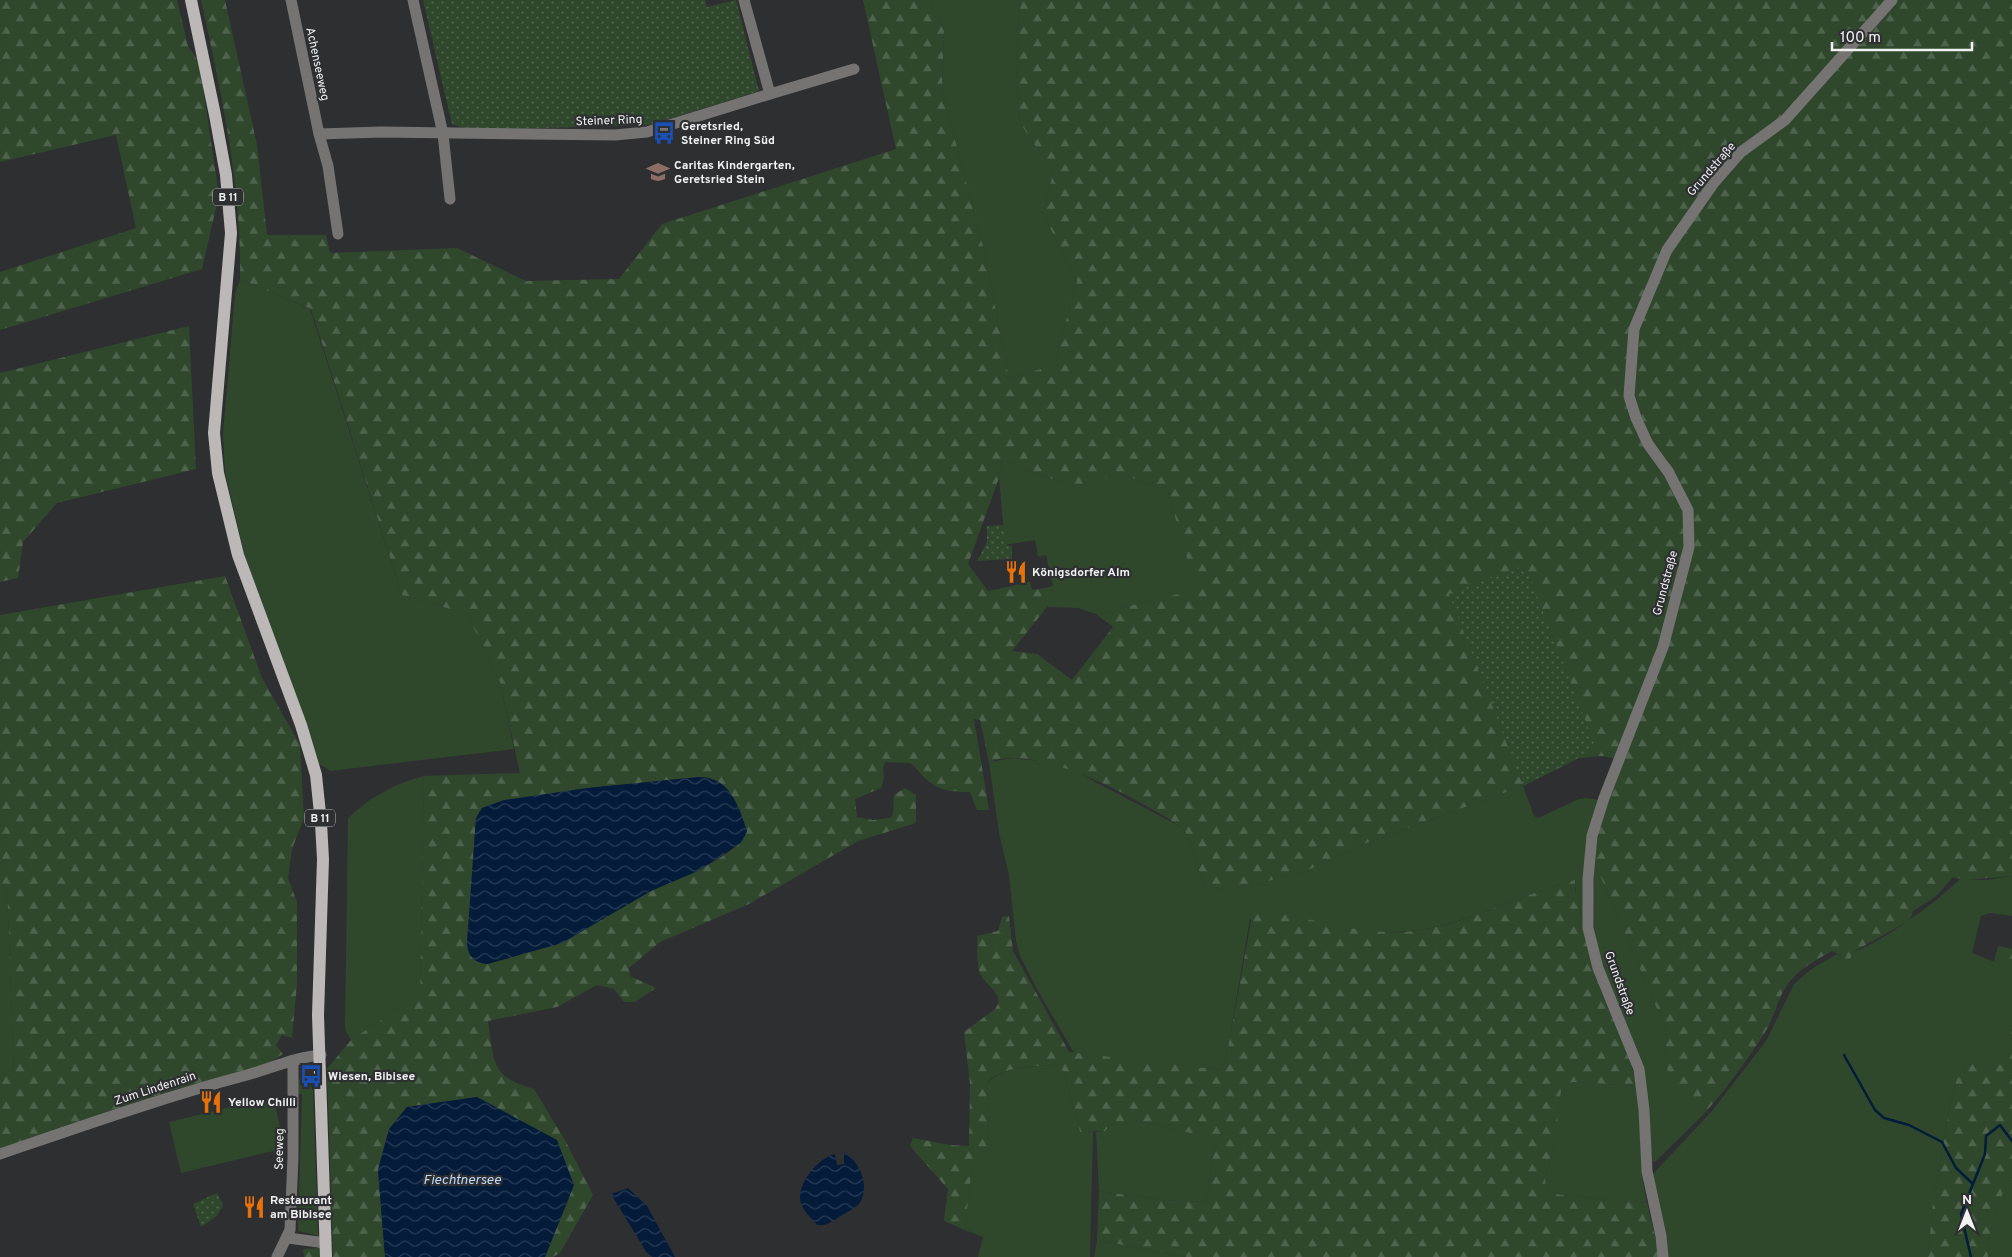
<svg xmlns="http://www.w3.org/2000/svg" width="2012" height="1257" font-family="Overpass,sans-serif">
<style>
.grass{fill:#2f482c}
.forest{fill:url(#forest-firs);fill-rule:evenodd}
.park{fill:url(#park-dots)}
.water{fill:url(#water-waves)}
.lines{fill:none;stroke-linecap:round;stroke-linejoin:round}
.stream{stroke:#041b3a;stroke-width:2.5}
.minor{stroke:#757473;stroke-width:11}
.major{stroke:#bbb8b7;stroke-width:12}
.labels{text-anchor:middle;stroke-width:4.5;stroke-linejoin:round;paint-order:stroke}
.shield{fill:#2e2f31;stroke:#b6b7b9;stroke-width:1}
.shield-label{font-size:11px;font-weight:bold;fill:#f1f1f3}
.street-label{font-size:12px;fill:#f1f1f3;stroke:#2e2f31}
.poi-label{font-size:12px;font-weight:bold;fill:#f1f1f3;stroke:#2e2f31;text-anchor:start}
.water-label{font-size:14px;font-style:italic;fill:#bed8fc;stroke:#2e2f31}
</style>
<defs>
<pattern id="forest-firs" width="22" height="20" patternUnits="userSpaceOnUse" patternTransform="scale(1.25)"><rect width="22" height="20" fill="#2f482c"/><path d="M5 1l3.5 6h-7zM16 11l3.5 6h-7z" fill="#4e634b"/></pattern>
<pattern id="park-dots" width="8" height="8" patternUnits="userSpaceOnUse" patternTransform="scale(1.25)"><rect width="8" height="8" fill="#2f482c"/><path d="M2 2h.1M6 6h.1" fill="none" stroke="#4e634b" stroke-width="1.8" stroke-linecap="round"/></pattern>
<pattern id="water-waves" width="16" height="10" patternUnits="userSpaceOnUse" patternTransform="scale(1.25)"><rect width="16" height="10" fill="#041b3a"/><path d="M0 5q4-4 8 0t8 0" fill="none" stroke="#293d57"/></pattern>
</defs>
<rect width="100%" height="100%" fill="#2e2f31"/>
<!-- grass -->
<g class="grass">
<path d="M 929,0 L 1020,0 L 1016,65 L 1020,123 L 1053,173 L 1043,214 L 1077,281 L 1054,365 L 1009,378 L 984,250 L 942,90 L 944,28 Z"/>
<path d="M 240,279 L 310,309 L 402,595 L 467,614 L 500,682 L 514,749 L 330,771 L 318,763 L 244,553 L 225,472 L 223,434 L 235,294 Z"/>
<path d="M 1002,460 L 1087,492 L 1115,471 L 1168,492 L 1197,590 L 1096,614 L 1078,608 L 1047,607 L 1040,589 L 1053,586 L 1046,555 L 1038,557 L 1035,540 L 1005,545 L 999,478 Z"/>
<path d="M 1013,758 L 1048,762 L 1069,768 L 1183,828 L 1188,836 L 1204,886 L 1208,891 L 1261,883 L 1306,871 L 1369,842 L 1523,786 L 1534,816 L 1538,818 L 1579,799 L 1586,798 L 1599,800 L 1585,929 L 1576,898 L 1575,880 C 1525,893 1476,920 1425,929 C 1368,938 1307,925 1250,919 L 1228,1048 L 1222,1070 L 1074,1053 L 1038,991 L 1020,956 L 1016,941 L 1009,875 L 999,833 L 989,762 Z"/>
<path d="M 424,776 L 420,994 L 351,1040 L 345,1029 L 348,818 C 371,797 393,784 424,776 Z"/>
<path d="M 1594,861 L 1666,1030 C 1667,1039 1665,1049 1665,1058 C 1668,1081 1684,1102 1701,1117 L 1655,1162 L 1652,1161 L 1647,1108 L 1595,940 L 1593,898 Z"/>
<path d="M 2012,876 L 2012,916 L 1990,913 L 1981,916 L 1972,953 L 2012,969 L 2012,1030 L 2005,1064 L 2003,1066 L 1966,1063 L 1956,1081 L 1952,1096 L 1933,1200 L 1928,1257 L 1668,1257 L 1651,1176 L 1712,1111 L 1766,1041 L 1794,984 L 1810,970 L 1837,954 L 1840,956 C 1870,952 1937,902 1960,879 L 1986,880 Z"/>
<path d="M 7,885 L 14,1075 L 0,1078 L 0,886 Z"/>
<path d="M 1056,1065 L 1064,1072 L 1080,1132 L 1093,1132 L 1090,1257 L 978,1257 L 983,1237 L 965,1230 L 972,1165 L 987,1151 L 989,1146 L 987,1084 C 1001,1066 1035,1066 1056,1065 Z"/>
<path d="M 303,1076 L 307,1076 L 313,1091 L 318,1232 L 324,1257 L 319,1257 L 316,1235 L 298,1231 L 302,1094 L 297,1094 L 299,1079 Z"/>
<path d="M 1574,1082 L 1637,1086 L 1643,1182 L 1647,1203 L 1562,1195 C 1552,1193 1546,1189 1545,1179 L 1554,1146 L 1561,1091 L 1569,1083 Z"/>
<path d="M 273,1097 L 285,1148 L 181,1173 L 169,1122 Z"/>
<path d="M 1134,1120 L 1212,1138 L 1215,1141 L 1207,1202 L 1163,1200 L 1099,1191 L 1096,1132 L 1105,1131 C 1111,1120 1122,1120 1134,1120 Z"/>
<path d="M 2012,1180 L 2012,1257 L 1988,1257 L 1989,1236 L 2006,1182 Z"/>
<path d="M 1097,1240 L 1187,1257 L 1094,1257 Z"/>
</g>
<!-- forest -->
<g class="forest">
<path d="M 0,0 L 177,0 L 188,46 L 199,62 L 219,195 L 202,269 L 0,330 L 0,272 L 136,228 L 116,135 L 0,162 Z"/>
<path d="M 201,0 L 225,0 L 257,145 L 267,235 L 326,235 L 330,253 L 457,248 L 526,281 L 619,279 L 662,224 L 896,149 L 863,0 L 929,0 L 944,28 L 942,90 L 984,250 L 1009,378 L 1054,365 L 1077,281 L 1043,214 L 1053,173 L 1020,123 L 1016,65 L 1020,0 L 2012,0 L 2012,876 L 1965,880 L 1953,877 L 1935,897 L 1913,911 L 1910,920 L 1855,951 L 1849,960 L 1832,951 C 1811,963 1792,972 1781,996 C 1775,1009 1772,1022 1764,1034 C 1745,1063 1725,1091 1701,1117 C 1684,1103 1667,1080 1665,1058 C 1665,1048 1667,1039 1666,1030 L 1594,861 L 1599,825 L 1624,761 L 1603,756 L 1579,758 L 1523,786 L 1369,842 L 1306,871 L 1261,883 L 1208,891 L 1204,886 L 1188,836 L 1183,828 C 1141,801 1039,742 989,762 L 980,720 L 974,719 L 989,810 L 977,810 L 970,792 C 951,792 938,791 924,777 C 919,772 916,767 910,763 L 886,762 L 883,767 L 884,778 L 881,788 L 855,799 L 857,817 L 873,820 L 890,818 L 893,815 L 894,795 L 905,788 L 916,795 L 916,823 L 858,841 L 749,904 L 660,942 L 629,968 L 630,976 L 656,988 L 635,1002 L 624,1002 L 614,989 L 597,985 L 557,1007 L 488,1021 C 494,1061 490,1077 534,1089 L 566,1142 L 593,1195 L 560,1253 L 553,1257 L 545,1257 L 574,1185 L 477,1097 L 407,1107 L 389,1129 L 378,1170 L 385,1257 L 333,1257 L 327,1069 L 351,1040 L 420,994 L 424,776 L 520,773 L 500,682 L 467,614 L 402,595 L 311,309 L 240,279 C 242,185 221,92 201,0 ZM 1002,460 L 1087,492 L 1115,471 L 1168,492 L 1196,590 L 1096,614 L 1113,627 L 1072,680 L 1037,654 L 1012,651 L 1047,607 L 1040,589 L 1032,590 L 1030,582 L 988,591 L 968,564 L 999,478 ZM 699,777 L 740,810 L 747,831 C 732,879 519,929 467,943 L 476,818 L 482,808 L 587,788 Z"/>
<path d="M 189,326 L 196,469 L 57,503 L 23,542 L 18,578 L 0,582 L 0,373 Z"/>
<path d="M 225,576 L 262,678 L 300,745 L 304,818 L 292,849 L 288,878 L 297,902 L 297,984 L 292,1038 L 282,1035 L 276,1045 L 283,1054 C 255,1074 213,1078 180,1088 C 119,1107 60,1129 0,1150 L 0,1078 L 14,1074 L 7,885 L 0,886 L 0,615 Z"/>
<path d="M 1575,880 L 1575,890 L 1580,913 L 1626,1046 L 1637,1086 L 1574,1082 L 1569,1083 L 1561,1091 L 1555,1142 L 1545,1179 C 1546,1189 1552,1193 1562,1195 L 1647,1203 L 1660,1257 L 1187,1257 L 1097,1240 L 1099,1191 L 1163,1200 L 1207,1202 L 1215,1141 L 1212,1138 L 1134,1120 L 1112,1123 L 1105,1131 L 1080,1132 L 1064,1072 L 1056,1065 C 1035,1066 1001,1066 987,1083 L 989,1146 L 987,1151 L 972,1166 L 965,1230 L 944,1221 L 948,1189 L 910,1146 L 913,1138 L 950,1145 L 969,1146 L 970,1084 L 964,1032 L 994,1010 C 1008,995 984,985 980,973 C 976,962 978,948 977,936 L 998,931 L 1002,917 L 1009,916 L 1013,951 L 1069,1052 L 1222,1070 L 1228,1048 L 1252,916 L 1265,910 C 1308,918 1357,934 1400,932 C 1461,929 1517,895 1575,880 Z"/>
<path d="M 1998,946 L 2012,949 L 2012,969 L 1994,962 Z"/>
<path d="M 2012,1030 L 2012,1180 L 2006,1183 L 1989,1236 L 1988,1257 L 1928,1257 L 1933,1200 L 1952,1096 L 1956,1081 L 1966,1063 L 2004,1065 Z"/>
<path d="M 319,1248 L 319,1257 L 304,1257 L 303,1249 Z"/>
</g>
<!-- park -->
<g class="park">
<path d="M 423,0 L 705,0 L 707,7 L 736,0 L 759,91 L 650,125 L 468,130 L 452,124 Z"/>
<path d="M 1005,525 L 1005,545 L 1012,546 L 1012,559 L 977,561 L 987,542 L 987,526 Z"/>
<path d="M 1525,565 L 1596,748 L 1523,786 L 1449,594 Z"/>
<path d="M 217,1193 L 223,1205 L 217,1216 L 201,1227 L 193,1204 Z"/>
</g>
<!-- water -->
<g class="water">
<path d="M 699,777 C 730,777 738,805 747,831 L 741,843 L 698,871 L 651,891 L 562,943 L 488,964 C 474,963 468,957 467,943 L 476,818 L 482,808 L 504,800 L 587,788 Z"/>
<path d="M 477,1097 L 557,1140 L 574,1185 L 545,1257 L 385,1257 L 378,1170 L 389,1129 L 407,1107 Z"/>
<path d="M 844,1152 C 860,1161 871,1188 859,1204 C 854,1209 845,1213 839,1217 C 831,1222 827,1226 817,1225 C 811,1218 801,1209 800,1199 C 799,1182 818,1158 835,1154 L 837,1165 L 844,1164 Z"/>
<path d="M 628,1188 L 647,1206 L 675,1257 L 652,1257 L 647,1253 L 611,1194 Z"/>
</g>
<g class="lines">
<!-- stream -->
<g class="stream">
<path d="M 1844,1055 L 1875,1110 L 1884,1118 L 1909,1125 L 1942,1142 L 1956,1168 L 1973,1184"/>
<path d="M 1971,1257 L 1961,1214 L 1985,1154 L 1986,1136 L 2000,1125 L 2012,1141"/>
</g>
<!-- minor -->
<g class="minor">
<path d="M 291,0 L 319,134 L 381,132 L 615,135 L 647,132 L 770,94 L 744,0"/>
<path d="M 413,0 L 443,134 L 450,199"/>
<path d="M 770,94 L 854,69"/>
<path d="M 319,134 L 328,166 L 338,234"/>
<path d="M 0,1154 C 82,1126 164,1097 247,1075 C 272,1068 296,1057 321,1055"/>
<path d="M 288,1238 L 326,1243"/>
<path d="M 277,1257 L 290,1230 L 293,1157 L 293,1061"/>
<path d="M 1663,1257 L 1661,1236 L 1647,1171 L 1644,1110 L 1639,1069 L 1598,968 L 1588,928 L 1588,879 L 1592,836 L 1604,798 L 1663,647 L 1689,547 L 1688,510 L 1669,473 L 1648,444 L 1636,418 L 1629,396 L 1634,329 L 1667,250 L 1713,184 L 1741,152 L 1785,120 L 1892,0"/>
</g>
<!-- major -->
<path class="major" d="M 191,0 L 215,115 L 226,175 L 231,233 L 214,433 L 218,473 L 238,555 L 301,725 L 316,775 L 321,823 L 323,859 L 318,1015 L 326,1257"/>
</g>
<!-- icons -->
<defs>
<symbol id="bus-bare" viewBox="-9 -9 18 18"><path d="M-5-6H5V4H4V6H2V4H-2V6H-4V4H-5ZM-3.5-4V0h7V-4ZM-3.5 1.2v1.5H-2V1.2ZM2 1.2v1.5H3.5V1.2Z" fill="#1a4fb4" stroke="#2e2f31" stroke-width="2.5" paint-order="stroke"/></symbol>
<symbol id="school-bare" viewBox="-9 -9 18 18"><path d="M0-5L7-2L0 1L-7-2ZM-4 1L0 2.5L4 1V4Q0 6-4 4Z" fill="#8d6e63" stroke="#2e2f31" stroke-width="2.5" paint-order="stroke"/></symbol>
<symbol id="restaurant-bare" viewBox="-9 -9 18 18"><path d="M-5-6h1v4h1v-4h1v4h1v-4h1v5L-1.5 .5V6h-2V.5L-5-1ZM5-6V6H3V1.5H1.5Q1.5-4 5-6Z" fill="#e8710a" stroke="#2e2f31" stroke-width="2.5" paint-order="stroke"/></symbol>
</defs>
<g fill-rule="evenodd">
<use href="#bus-bare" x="648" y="117" width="32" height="32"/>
<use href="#school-bare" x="642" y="156" width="32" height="32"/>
<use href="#restaurant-bare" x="1000" y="556" width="32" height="32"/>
<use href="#bus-bare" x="295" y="1060" width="32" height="32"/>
<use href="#restaurant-bare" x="195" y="1086" width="32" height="32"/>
<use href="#restaurant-bare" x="238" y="1191" width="32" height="32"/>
</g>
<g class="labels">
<!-- shield labels -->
<g class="shield">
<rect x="213" y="188.5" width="30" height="17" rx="4"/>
<rect x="305" y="809.5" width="30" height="17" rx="4"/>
</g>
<g class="shield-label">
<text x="228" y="201">B 11</text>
<text x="320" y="822">B 11</text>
</g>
<!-- street labels -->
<g class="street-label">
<text transform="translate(318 64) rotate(78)" y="4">Achenseeweg</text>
<text transform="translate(609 120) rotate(-2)" y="4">Steiner Ring</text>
<text transform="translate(1711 169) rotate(-49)" y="4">Grundstraße</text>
<text transform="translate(1665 583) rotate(-75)" y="4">Grundstraße</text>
<text transform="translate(1620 983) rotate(70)" y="4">Grundstraße</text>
<text transform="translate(155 1088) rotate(-18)" y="4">Zum Lindenrain</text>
<text transform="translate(279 1149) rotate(-89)" y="4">Seeweg</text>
</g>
<!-- poi labels -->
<g class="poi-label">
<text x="681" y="130">Geretsried,<tspan x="681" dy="14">Steiner Ring Süd</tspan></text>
<text x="674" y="169">Caritas Kindergarten,<tspan x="674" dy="14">Geretsried Stein</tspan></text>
<text x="1032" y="576">Königsdorfer Alm</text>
<text x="328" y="1080">Wiesen, Bibisee</text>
<text x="228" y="1106">Yellow Chilli</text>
<text x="270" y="1204">Restaurant<tspan x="270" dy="14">am Bibisee</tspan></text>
</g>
<!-- water labels -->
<g class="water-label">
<text x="462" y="1184">Fiechtnersee</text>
</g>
</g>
<!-- north arrow -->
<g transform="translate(1967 1212)" stroke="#2e2f31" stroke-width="4" paint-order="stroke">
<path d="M0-4L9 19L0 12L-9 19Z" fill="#f1f1f3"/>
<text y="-8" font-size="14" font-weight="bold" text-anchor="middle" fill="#f1f1f3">N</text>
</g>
<!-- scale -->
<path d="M1832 42v8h140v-8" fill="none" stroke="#f1f1f3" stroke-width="2.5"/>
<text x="1840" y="42" font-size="15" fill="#f1f1f3" stroke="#2e2f31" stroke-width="4" paint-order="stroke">100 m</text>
</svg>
